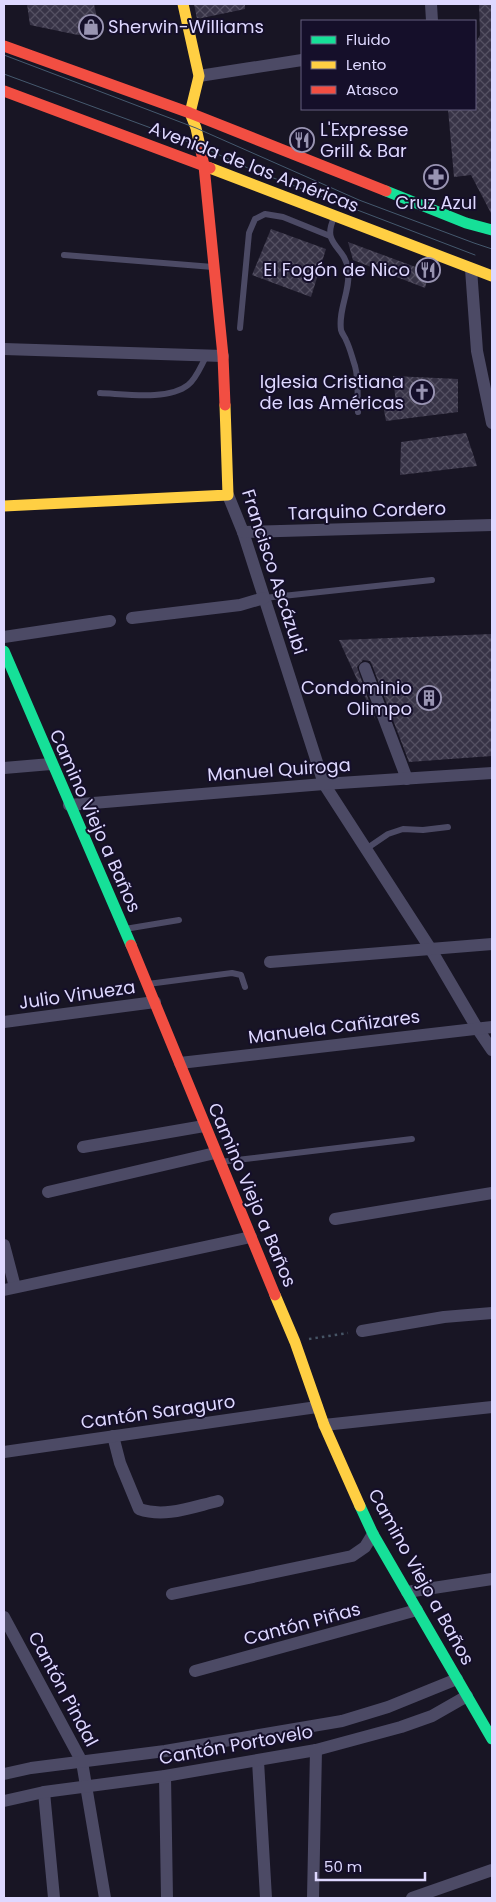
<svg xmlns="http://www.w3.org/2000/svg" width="496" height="1902" font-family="Poppins,sans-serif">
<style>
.building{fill:url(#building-cross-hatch)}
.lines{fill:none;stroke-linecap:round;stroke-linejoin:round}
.path{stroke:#465465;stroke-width:2.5;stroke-dasharray:2.5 4;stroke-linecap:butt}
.lane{stroke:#4c4a65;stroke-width:6}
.street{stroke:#4c4a65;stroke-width:12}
.fast{stroke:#16e098;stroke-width:11}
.slow{stroke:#ffcf43;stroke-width:11}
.jam{stroke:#f24e42;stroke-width:11}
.tram{stroke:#45596e;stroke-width:1}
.labels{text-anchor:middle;stroke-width:4;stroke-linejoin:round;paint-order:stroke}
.poi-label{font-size:18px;fill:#ded8ff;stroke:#150f2a;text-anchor:end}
.street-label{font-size:18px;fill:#ded8ff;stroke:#150f2a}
</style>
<defs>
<pattern id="building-cross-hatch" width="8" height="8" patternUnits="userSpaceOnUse" patternTransform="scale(1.25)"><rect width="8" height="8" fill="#373346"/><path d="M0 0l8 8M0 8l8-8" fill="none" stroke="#545062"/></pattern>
</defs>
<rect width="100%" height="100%" fill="#181524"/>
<!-- building -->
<g class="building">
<path d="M 27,4 L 94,4 L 100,32 L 78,35 L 30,25 Z"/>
<path d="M 194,4 L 245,4 L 245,9 L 197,19 Z"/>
<path d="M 479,4 L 492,4 L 492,215 L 471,175 L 454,177 L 448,109 L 475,109 L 475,44 L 480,35 Z"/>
<path d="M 271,229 L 326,249 L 311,297 L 252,275 Z"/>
<path d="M 348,242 L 429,272 L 425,288 L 353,260 Z"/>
<path d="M 393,376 L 458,379 L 458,412 L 386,421 L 383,405 L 396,404 Z"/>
<path d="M 466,433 L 477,466 L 400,475 L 401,442 Z"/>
<path d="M 492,634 L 492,756 L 409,762 L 372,665 L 370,661 L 363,660 L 357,667 L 376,721 L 339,640 Z"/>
</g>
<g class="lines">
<!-- path -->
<path class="path" d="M 309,1339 L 348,1333"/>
<!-- lane -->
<g class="lane">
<path d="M 334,218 C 321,245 345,246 348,269 C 351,290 338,309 341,330 C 342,334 345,337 346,340 C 350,348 352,357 355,366 C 359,380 357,397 358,412"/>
<path d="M 64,255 L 213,267"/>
<path d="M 240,328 L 249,233 L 255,219 L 265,214 L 283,217 L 330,236"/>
<path d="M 100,393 C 125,394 168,401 188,385 C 197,378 201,365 207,355"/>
<path d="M 264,598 L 432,580"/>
<path d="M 366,849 L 388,834 L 403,829 L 423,830 L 448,827"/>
<path d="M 125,929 L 179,920"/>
<path d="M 148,984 L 232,973 L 241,975 L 245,987"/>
<path d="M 220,1162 L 412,1139"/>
</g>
<!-- street -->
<g class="street">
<path d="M 431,4 L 432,21"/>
<path d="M 199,76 L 302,60"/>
<path d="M 471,269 L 477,351 L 492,423"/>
<path d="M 4,349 L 223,356"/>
<path d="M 228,495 L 243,532 L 324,784 L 430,948 L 477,1028 L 492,1050"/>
<path d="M 243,532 L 492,525"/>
<path d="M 132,618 L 240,605 L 264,598"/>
<path d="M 4,637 L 110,621"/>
<path d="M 365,668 L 407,779"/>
<path d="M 4,768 L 51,764"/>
<path d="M 69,805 L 324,784 L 492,773"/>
<path d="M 270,962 L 492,944"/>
<path d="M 4,1022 L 155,1002"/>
<path d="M 180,1063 L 492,1027"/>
<path d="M 83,1147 L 204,1126"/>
<path d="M 48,1192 L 215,1153"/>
<path d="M 335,1219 L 492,1193"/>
<path d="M 4,1245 L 15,1287"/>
<path d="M 4,1290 L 251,1237"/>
<path d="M 362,1331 L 444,1317 L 492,1313"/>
<path d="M 324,1425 L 492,1407"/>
<path d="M 113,1436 L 120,1463 L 139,1509 C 165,1518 192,1507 218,1501"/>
<path d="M 4,1452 L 317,1407"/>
<path d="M 407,1592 L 492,1579"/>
<path d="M 172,1594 L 352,1556 L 365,1547 L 373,1534"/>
<path d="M 4,1617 L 82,1762 L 105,1898"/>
<path d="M 195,1671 L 417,1610"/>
<path d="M 258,1761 L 266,1898"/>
<path d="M 4,1774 L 31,1768 L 165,1751 L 342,1721 L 388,1707 L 457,1679"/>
<path d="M 165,1776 L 167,1898"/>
<path d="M 44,1792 L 54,1898"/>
<path d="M 4,1801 L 44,1792 L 165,1776 L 316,1750 L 401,1727 L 432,1716 L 467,1696"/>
<path d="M 313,1898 L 316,1750"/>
<path d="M 412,1898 L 492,1870"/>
</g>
<!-- fast -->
<g class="fast">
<path d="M 386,191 L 466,223 L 492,230"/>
<path d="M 4,651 L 131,945"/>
<path d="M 360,1506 L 373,1534 L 492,1739"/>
</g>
<!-- slow -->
<g class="slow">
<path d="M 183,4 L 199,76 L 190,113 L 196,128 L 201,151"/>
<path d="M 210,168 L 492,276"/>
<path d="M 4,506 L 228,495 L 225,405"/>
<path d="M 275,1295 L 295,1342 L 324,1425 L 360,1506"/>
</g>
<!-- jam -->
<g class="jam">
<path d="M 4,46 L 190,113 L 386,191"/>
<path d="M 4,91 L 210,168"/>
<path d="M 201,151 L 204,166 L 223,356 L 225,405"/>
<path d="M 131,945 L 275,1295"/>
</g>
<!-- tram -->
<g class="tram">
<path d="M 4,55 L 196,128 L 359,200 L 474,243 L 492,249"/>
<path d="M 4,74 L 200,146 L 250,169 L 475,255"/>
</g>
</g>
<!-- icons -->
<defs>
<symbol id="shop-ring" viewBox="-11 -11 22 22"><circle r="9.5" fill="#150f2a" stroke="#9994b2" stroke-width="1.5"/><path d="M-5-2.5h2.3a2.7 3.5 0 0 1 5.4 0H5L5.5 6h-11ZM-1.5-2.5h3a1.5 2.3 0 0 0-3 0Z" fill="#9994b2"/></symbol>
<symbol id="restaurant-ring" viewBox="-11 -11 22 22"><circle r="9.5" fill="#150f2a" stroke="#9994b2" stroke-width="1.5"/><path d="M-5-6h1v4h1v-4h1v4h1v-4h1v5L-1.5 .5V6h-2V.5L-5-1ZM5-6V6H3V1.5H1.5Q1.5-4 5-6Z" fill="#9994b2"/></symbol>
<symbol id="pharmacy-ring" viewBox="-11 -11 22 22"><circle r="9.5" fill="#150f2a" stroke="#9994b2" stroke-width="1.5"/><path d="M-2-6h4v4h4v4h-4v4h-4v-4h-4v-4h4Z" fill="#9994b2"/></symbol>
<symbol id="church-ring" viewBox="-11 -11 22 22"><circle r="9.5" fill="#150f2a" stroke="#9994b2" stroke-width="1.5"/><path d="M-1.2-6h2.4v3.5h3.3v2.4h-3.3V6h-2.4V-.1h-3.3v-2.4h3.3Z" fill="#9994b2"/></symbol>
<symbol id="building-ring" viewBox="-11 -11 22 22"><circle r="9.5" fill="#150f2a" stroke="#9994b2" stroke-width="1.5"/><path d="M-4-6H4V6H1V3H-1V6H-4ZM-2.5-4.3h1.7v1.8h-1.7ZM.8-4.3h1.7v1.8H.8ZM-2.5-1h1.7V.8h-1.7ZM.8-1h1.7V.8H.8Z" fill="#9994b2"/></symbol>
</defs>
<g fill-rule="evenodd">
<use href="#shop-ring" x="77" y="13" width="28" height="28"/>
<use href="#restaurant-ring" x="288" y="126" width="28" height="28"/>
<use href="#pharmacy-ring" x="422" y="163" width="28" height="28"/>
<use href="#restaurant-ring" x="414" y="256" width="28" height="28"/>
<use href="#church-ring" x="408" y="378" width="28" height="28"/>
<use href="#building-ring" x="415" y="684" width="28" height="28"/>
</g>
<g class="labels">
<!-- poi labels -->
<g class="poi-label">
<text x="108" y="33" text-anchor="start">Sherwin-Williams</text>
<text x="320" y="136" text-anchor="start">L'Expresse<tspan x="320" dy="21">Grill &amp; Bar</tspan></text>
<text x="436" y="209" text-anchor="middle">Cruz Azul</text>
<text x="410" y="276">El Fogón de Nico</text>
<text x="404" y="388">Iglesia Cristiana<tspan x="404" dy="21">de las Américas</tspan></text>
<text x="412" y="694">Condominio<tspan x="412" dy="21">Olimpo</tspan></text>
</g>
<!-- street labels -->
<g class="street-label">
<text transform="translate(254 167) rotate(21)" y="6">Avenida de las Américas</text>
<text transform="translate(367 511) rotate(-2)" y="6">Tarquino Cordero</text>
<text transform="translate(274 572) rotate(72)" y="6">Francisco Ascázubi</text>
<text transform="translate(279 770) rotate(-4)" y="6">Manuel Quiroga</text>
<text transform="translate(95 821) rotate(66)" y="6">Camino Viejo a Baños</text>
<text transform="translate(77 995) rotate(-8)" y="6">Julio Vinueza</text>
<text transform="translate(334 1027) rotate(-7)" y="6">Manuela Cañizares</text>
<text transform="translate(252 1195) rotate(67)" y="6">Camino Viejo a Baños</text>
<text transform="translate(158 1412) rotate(-8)" y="6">Cantón Saraguro</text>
<text transform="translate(421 1577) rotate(61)" y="6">Camino Viejo a Baños</text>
<text transform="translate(302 1624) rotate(-15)" y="6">Cantón Piñas</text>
<text transform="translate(63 1689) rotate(62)" y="6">Cantón Pindal</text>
<text transform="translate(236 1745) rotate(-10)" y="6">Cantón Portovelo</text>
</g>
</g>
<!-- border -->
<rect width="496" height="1902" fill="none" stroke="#ded8ff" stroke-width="10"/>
<!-- legend -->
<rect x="301" y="20" width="175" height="90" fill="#150f2a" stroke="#655f7f"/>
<rect x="311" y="36" width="25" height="8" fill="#16e098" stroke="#655f7f"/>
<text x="346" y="45" font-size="15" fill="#ded8ff">Fluido</text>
<rect x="311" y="61" width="25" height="8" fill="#ffcf43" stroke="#655f7f"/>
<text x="346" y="70" font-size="15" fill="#ded8ff">Lento</text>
<rect x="311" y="86" width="25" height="8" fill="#f24e42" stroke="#655f7f"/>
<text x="346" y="95" font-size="15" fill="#ded8ff">Atasco</text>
<!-- scale -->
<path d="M316 1872v8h109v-8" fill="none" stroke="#ded8ff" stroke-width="2.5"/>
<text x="324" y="1872" font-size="15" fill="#ded8ff" stroke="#150f2a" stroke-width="4" paint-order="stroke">50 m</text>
</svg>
